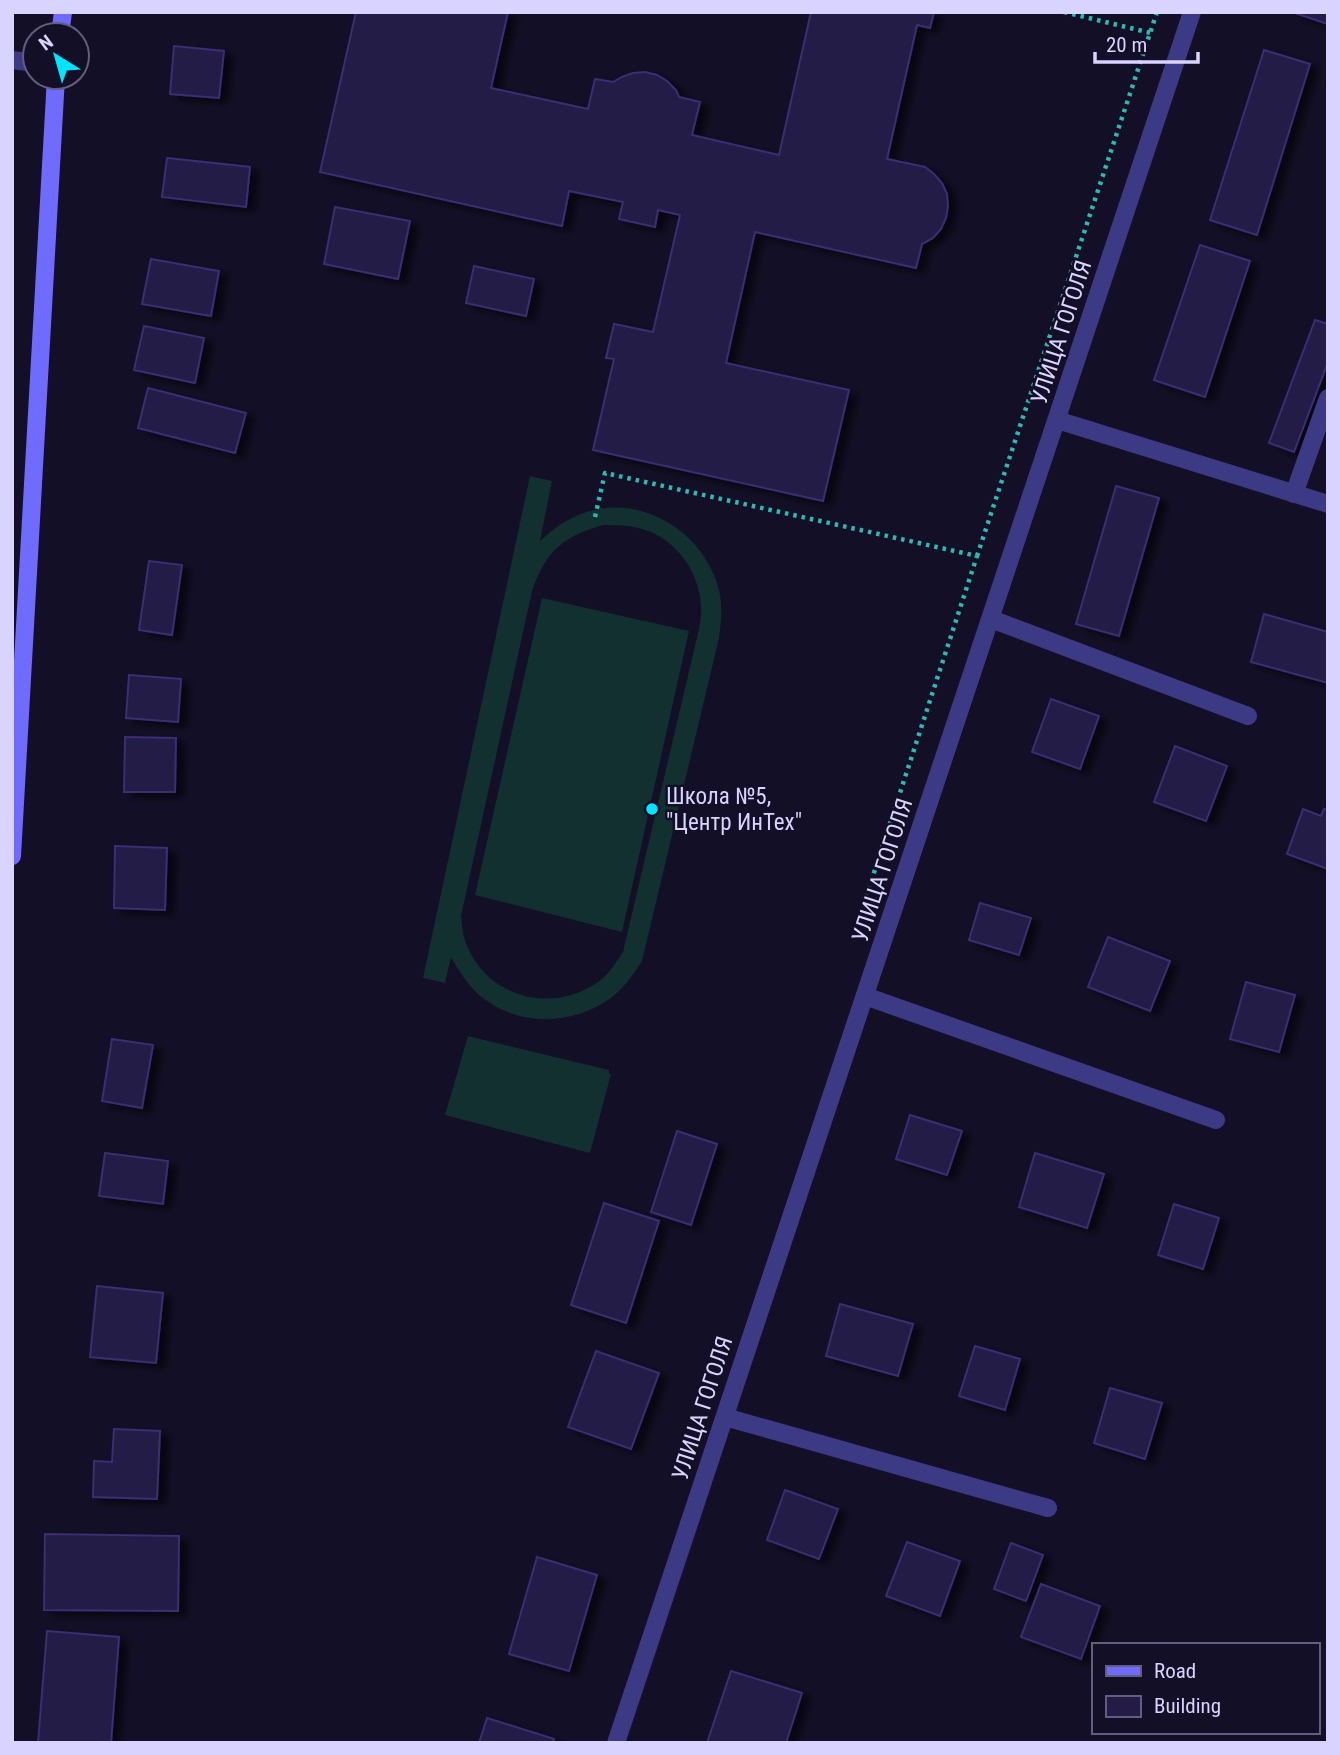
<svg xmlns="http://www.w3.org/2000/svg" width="1340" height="1755" font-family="'Roboto Condensed',sans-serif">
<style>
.grass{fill:#12302f;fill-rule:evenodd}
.building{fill:#241b47;stroke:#3b2d73;stroke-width:2;filter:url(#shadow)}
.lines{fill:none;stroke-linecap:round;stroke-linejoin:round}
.path{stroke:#2fb8b0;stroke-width:4.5;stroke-dasharray:3.5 5;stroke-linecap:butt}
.street{stroke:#3d3a85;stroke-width:18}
.secondary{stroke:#6f6bff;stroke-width:18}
.poi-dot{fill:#00e5ff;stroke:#130f26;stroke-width:2.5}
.labels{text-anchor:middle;stroke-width:5;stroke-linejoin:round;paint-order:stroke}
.street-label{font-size:23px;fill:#d9d4ff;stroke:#130f26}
.poi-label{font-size:23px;fill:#d9d4ff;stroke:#130f26;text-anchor:start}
</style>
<defs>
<filter id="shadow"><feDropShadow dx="8" dy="4.5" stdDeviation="3.5" flood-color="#0009"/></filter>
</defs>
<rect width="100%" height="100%" fill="#130f26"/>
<!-- grass -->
<g class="grass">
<path d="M 530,476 L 552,481 L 540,541 C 549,533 558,525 570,519 C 630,487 703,526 719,590 C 723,606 721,622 719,638 L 642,961 C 633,975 624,988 611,998 C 572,1026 518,1027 480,996 C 468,985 459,971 451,957 L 445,983 L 423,978 ZM 604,525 C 617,525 629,525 642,529 C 676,538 700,573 701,607 C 702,614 700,622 699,629 L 623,952 C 615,964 607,977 595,984 C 546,1016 480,993 464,937 C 462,930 462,923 461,916 L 532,591 C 546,551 563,536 604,525 Z"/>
<path d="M 542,598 L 689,631 L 622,932 L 475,895 Z"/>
<path d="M 468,1036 L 609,1070 L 609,1074 L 611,1074 L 590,1153 L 445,1115 Z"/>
</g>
<!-- building -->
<g class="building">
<path d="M 356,12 L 508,12 L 491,88 L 588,109 L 595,79 L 613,82 L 622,77 L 633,73 L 645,72 L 657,75 L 667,81 L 676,90 L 679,97 L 700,102 L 692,135 L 779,155 L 811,12 L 934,12 L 930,28 L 917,25 L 887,159 L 925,167 L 934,174 L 942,183 L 947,194 L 948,206 L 946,218 L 941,229 L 933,238 L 922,244 L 916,268 L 755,232 L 726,363 L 849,390 L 823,501 L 593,450 L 614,359 L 606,358 L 614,324 L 653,332 L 680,215 L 658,210 L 655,227 L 619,219 L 623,202 L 569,191 L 562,226 L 320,172 Z"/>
<path d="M 1292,12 L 1328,12 L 1328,24 Z"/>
<path d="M 174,46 L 224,51 L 219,98 L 170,94 Z"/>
<path d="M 1264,50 L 1310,64 L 1257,235 L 1210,220 Z"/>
<path d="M 167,158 L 250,167 L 246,207 L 162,197 Z"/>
<path d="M 335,207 L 410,221 L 398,279 L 324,264 Z"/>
<path d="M 1200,245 L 1250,261 L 1205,397 L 1154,380 Z"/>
<path d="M 151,259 L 219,271 L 211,316 L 142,304 Z"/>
<path d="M 474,266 L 534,279 L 526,316 L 466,303 Z"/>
<path d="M 1315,320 L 1328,324 L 1328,362 L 1294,452 L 1269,443 Z"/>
<path d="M 144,326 L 204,338 L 195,383 L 134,370 Z"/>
<path d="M 148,388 L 246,413 L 235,453 L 138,428 Z"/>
<path d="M 1116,486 L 1159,498 L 1119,636 L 1076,624 Z"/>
<path d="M 149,561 L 182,565 L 172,635 L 139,630 Z"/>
<path d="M 1264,614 L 1328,632 L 1328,683 L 1251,662 Z"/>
<path d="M 129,675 L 181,679 L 178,722 L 126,718 Z"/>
<path d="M 1051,699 L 1099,716 L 1080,769 L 1032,752 Z"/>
<path d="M 125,737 L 176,738 L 175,792 L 124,792 Z"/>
<path d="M 1175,746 L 1227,766 L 1206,821 L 1154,802 Z"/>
<path d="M 1303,809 L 1321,816 L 1324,809 L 1328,810 L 1328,869 L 1287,854 Z"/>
<path d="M 115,846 L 167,848 L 165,910 L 114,908 Z"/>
<path d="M 980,903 L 1031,918 L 1019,955 L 969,940 Z"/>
<path d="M 1108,937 L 1170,961 L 1150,1011 L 1088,987 Z"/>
<path d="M 1246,982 L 1295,995 L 1279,1052 L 1230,1039 Z"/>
<path d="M 112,1039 L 153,1045 L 142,1108 L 102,1101 Z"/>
<path d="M 910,1115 L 962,1131 L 947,1175 L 896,1159 Z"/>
<path d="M 677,1131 L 717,1144 L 691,1225 L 651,1212 Z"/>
<path d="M 105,1153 L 168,1161 L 163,1204 L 99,1196 Z"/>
<path d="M 1035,1153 L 1104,1174 L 1087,1228 L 1019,1207 Z"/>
<path d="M 604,1203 L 659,1221 L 626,1323 L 571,1305 Z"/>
<path d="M 1174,1204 L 1219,1218 L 1203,1269 L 1158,1255 Z"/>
<path d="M 97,1286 L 163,1293 L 156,1363 L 90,1357 Z"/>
<path d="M 840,1304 L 913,1324 L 898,1376 L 826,1356 Z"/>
<path d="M 975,1346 L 1020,1359 L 1005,1410 L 959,1396 Z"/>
<path d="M 596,1351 L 659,1373 L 631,1449 L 568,1427 Z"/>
<path d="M 1110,1388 L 1162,1403 L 1145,1459 L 1094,1443 Z"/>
<path d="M 114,1429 L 160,1431 L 157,1499 L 93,1497 L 94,1461 L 112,1462 Z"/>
<path d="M 785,1490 L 838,1509 L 819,1559 L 767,1540 Z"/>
<path d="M 45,1534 L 179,1536 L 178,1611 L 44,1610 Z"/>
<path d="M 907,1542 L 960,1561 L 940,1616 L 886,1596 Z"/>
<path d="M 1011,1543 L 1043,1555 L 1026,1601 L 994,1589 Z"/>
<path d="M 537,1557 L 597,1575 L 569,1671 L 509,1654 Z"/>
<path d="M 1041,1584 L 1100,1606 L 1081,1659 L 1021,1637 Z"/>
<path d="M 47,1631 L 119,1637 L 111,1743 L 38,1743 Z"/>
<path d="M 731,1671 L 802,1693 L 786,1743 L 707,1743 Z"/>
<path d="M 487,1718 L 554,1739 L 553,1743 L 479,1743 Z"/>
</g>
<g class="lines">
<!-- path -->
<g class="path">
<path d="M 1064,12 L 1151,33"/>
<path d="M 595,517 L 605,473 L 977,556 L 857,925"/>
<path d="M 977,556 L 1157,12"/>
</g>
<!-- street -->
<g class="street">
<path d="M 12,60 L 35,63"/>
<path d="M 1057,420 L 1328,504"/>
<path d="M 1294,494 L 1328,398"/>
<path d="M 991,619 L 1248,716"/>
<path d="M 865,996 L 1216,1120"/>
<path d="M 725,1417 L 1048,1508"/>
<path d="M 616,1743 L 1192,12"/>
</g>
<!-- secondary -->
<g class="secondary">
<path d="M 60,35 L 63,12"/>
<path d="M 12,856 L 56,77"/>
</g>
</g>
<!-- markers -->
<circle class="poi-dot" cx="652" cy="809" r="7"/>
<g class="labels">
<!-- street labels -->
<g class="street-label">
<text transform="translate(1061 332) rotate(-72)" y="8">УЛИЦА ГОГОЛЯ</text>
<text transform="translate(882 870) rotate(-72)" y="8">УЛИЦА ГОГОЛЯ</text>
<text transform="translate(702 1408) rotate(-72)" y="8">УЛИЦА ГОГОЛЯ</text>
</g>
<!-- poi labels -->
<g class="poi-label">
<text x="666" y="804">Школа №5,<tspan x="666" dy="26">"Центр ИнТех"</tspan></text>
</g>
</g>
<!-- border -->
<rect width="1340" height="1755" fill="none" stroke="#d9d4ff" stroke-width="28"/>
<!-- legend -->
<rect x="1092" y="1643" width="228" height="91" fill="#130f26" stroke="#625e7d" stroke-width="2"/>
<rect x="1106" y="1666" width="35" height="10" fill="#6f6bff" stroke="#625e7d" stroke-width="2"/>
<text x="1154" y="1678" font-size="21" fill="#d9d4ff">Road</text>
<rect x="1106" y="1696" width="35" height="21" fill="#241b47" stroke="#625e7d" stroke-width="2"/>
<text x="1154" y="1713" font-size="21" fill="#d9d4ff">Building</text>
<!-- north arrow -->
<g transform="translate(56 56) rotate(323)"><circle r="33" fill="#130f26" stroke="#625e7d" stroke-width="2"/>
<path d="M0-5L12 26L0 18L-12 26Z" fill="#00e5ff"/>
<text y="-10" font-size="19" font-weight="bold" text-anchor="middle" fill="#d9d4ff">N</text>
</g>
<!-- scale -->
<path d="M1095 52v10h103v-10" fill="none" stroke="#d9d4ff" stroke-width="3.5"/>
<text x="1106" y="52" font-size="21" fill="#d9d4ff" stroke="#130f26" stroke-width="5" paint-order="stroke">20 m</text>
</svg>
